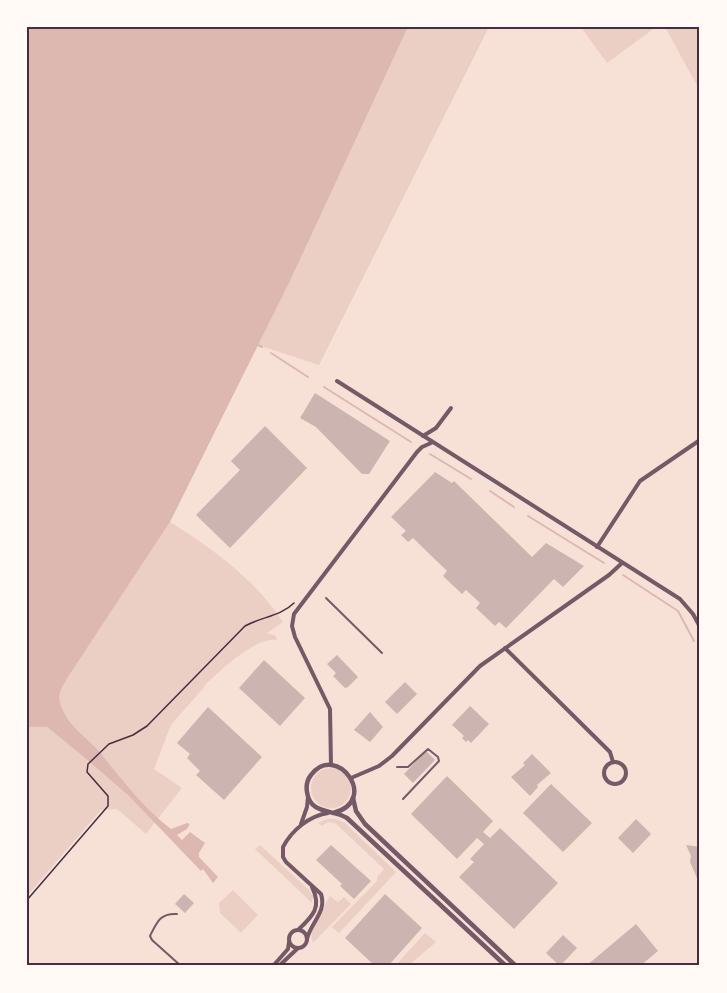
<svg xmlns="http://www.w3.org/2000/svg" width="727" height="993" font-family="'Nunito Sans',sans-serif">
<style>
.green{fill:#ebcfc5}
.water{fill:#dcb8b0}
.lines{fill:none;stroke-linecap:round;stroke-linejoin:round}
.stream{stroke:#dcb8b0;stroke-width:2}
.building{fill:#ccb4b1}
.path{stroke:#4a2c40;stroke-width:1.5}
.service{stroke:#755966;stroke-width:2}
.minor{stroke:#755966;stroke-width:4}
.tertiary{stroke:#755966;stroke-width:4.5}
.neatline{fill:none;stroke:#4a2c40;stroke-width:2}
</style>
<rect width="100%" height="100%" fill="#f7e1d7"/>
<!-- green -->
<g class="green">
<path d="M 408,27 L 489,27 L 319,365 L 258,345 L 290,281 Z"/>
<path d="M 581,27 L 656,27 L 607,63 Z"/>
<path d="M 665,27 L 700,27 L 700,91 Z"/>
<path d="M 170,522 C 212,548 256,580 283,622 L 267,633 L 276,636 L 277,640 C 255,637 221,670 206,684 L 205,684 L 206,685 L 171,725 L 154,769 L 182,788 L 146,834 L 117,809 L 101,810 L 27,896 L 27,727 L 47,727 L 85,758 L 96,748 C 84,737 55,712 58,694 C 59,689 65,682 68,677 Z"/>
<circle cx="331" cy="788" r="20"/>
<path d="M 327,819 L 336,819 L 345,823 L 396,872 L 339,933 L 332,927 L 377,881 L 377,877 L 384,869 L 335,823 L 328,822 L 322,826 L 318,823 Z"/>
<path d="M 260,845 L 308,889 L 313,896 L 312,903 L 255,849 Z"/>
<path d="M 233,890 L 258,915 L 241,933 L 220,913 L 219,903 Z"/>
<path d="M 330,896 L 338,902 L 344,897 L 351,904 L 313,943 C 312,939 311,938 312,933 C 313,927 327,900 330,896 Z"/>
<path d="M 425,933 L 436,942 L 408,966 L 395,966 Z"/>
</g>
<!-- water -->
<path class="water" d="M 27,27 L 408,27 L 290,281 L 170,522 L 68,677 C 63,686 57,693 60,703 C 66,724 84,735 98,750 C 120,777 143,808 171,829 L 187,823 L 190,824 L 187,829 L 177,835 L 182,840 L 190,832 L 205,843 L 199,853 L 199,857 L 218,877 L 213,883 L 203,869 L 201,871 L 128,795 L 85,758 L 47,727 L 27,727 Z"/>
<g class="lines">
<!-- stream -->
<g class="stream">
<path d="M 258,345 L 262,347"/>
<path d="M 271,353 L 308,377"/>
<path d="M 324,387 L 411,442"/>
<path d="M 430,454 L 471,479"/>
<path d="M 490,491 L 514,507"/>
<path d="M 528,516 L 604,563"/>
<path d="M 623,575 L 678,611 L 694,641"/>
<path d="M 700,651 L 700,652"/>
</g>
</g>
<!-- building -->
<g class="building">
<path d="M 315,393 L 390,441 L 369,474 L 362,474 L 316,427 L 300,418 Z"/>
<path d="M 265,426 L 307,468 L 230,548 L 196,515 L 240,470 L 231,461 Z"/>
<path d="M 435,472 L 452,483 L 454,481 L 532,557 L 546,543 L 584,566 L 563,587 L 554,579 L 506,628 L 499,622 L 495,626 L 476,608 L 480,603 L 466,590 L 462,594 L 443,576 L 447,571 L 413,538 L 408,542 L 401,535 L 406,531 L 391,517 Z"/>
<path d="M 337,655 L 358,677 L 348,687 L 345,688 L 333,676 L 336,673 L 327,664 Z"/>
<path d="M 264,660 L 305,698 L 280,726 L 239,688 Z"/>
<path d="M 405,682 L 417,694 L 397,714 L 385,702 Z"/>
<path d="M 470,706 L 489,724 L 471,743 L 468,740 L 466,742 L 462,738 L 464,736 L 452,725 Z"/>
<path d="M 208,707 L 262,757 L 224,800 L 196,775 L 200,771 L 187,758 L 190,754 L 177,743 Z"/>
<path d="M 370,712 L 383,727 L 370,742 L 354,730 Z"/>
<path d="M 426,751 L 435,760 L 413,783 L 404,774 Z"/>
<path d="M 532,754 L 551,773 L 537,785 L 538,787 L 530,796 L 511,777 L 525,765 L 523,763 Z"/>
<path d="M 447,776 L 493,821 L 483,832 L 490,838 L 500,828 L 558,883 L 514,929 L 459,877 L 474,862 L 470,859 L 484,844 L 477,838 L 457,859 L 411,814 Z"/>
<path d="M 551,784 L 592,823 L 563,852 L 523,813 Z"/>
<path d="M 636,819 L 651,834 L 633,853 L 618,838 Z"/>
<path d="M 331,845 L 371,881 L 354,899 L 340,886 L 342,884 L 316,860 Z"/>
<path d="M 686,845 L 700,847 L 700,885 L 690,862 L 691,856 Z"/>
<path d="M 184,894 L 194,903 L 185,913 L 175,904 Z"/>
<path d="M 385,894 L 422,928 L 388,966 L 375,966 L 345,938 Z"/>
<path d="M 636,924 L 658,951 L 640,966 L 586,966 Z"/>
<path d="M 563,935 L 577,948 L 560,966 L 546,953 Z"/>
</g>
<g class="lines">
<!-- path -->
<path class="path" d="M 27,900 L 108,806 L 108,796 L 87,772 L 88,764 L 109,744 L 133,735 L 147,726 L 245,626 C 261,617 281,616 294,603"/>
<!-- service -->
<g class="service">
<path d="M 326,598 L 382,653"/>
<path d="M 397,767 L 408,767 L 428,749 L 438,757 L 439,761 L 403,799"/>
<path d="M 177,914 C 160,913 157,922 150,936 L 152,940 L 181,966"/>
</g>
<!-- minor -->
<g class="minor">
<path d="M 337,381 L 680,599 L 693,614 L 700,627"/>
<path d="M 423,436 L 436,428 L 451,408"/>
<path d="M 597,547 L 640,481 L 700,440"/>
<path d="M 505,648 L 610,752 L 613,762"/>
<circle cx="615" cy="773" r="11"/>
<path d="M 331,765 L 330,709 L 295,637 L 292,626 L 294,614 L 417,452 L 422,447 L 431,443"/>
<path d="M 351,778 L 379,766 L 392,756 L 480,666 L 609,575 L 622,563"/>
<path d="M 301,824 L 307,807 L 308,797"/>
<path d="M 299,929 C 313,916 322,907 312,887"/>
<circle cx="298" cy="939" r="9"/>
<path d="M 307,939 C 311,922 327,912 321,894 L 286,862 L 283,857 L 283,847 C 292,830 309,816 328,813"/>
<path d="M 273,966 L 288,949 L 289,942"/>
<path d="M 279,966 L 298,948"/>
</g>
<!-- tertiary -->
<g class="tertiary">
<path d="M 353,798 L 356,811 L 365,824 L 516,966"/>
<path d="M 333,813 C 381,801 336,741 311,775 C 307,780 306,786 307,792 C 310,815 333,809 347,818 L 506,966"/>
</g>
</g>
<!-- border -->
<rect width="727" height="993" fill="none" stroke="#fffaf5" stroke-width="57"/>
<rect x="28" y="28" width="670" height="936" class="neatline"/>
</svg>
